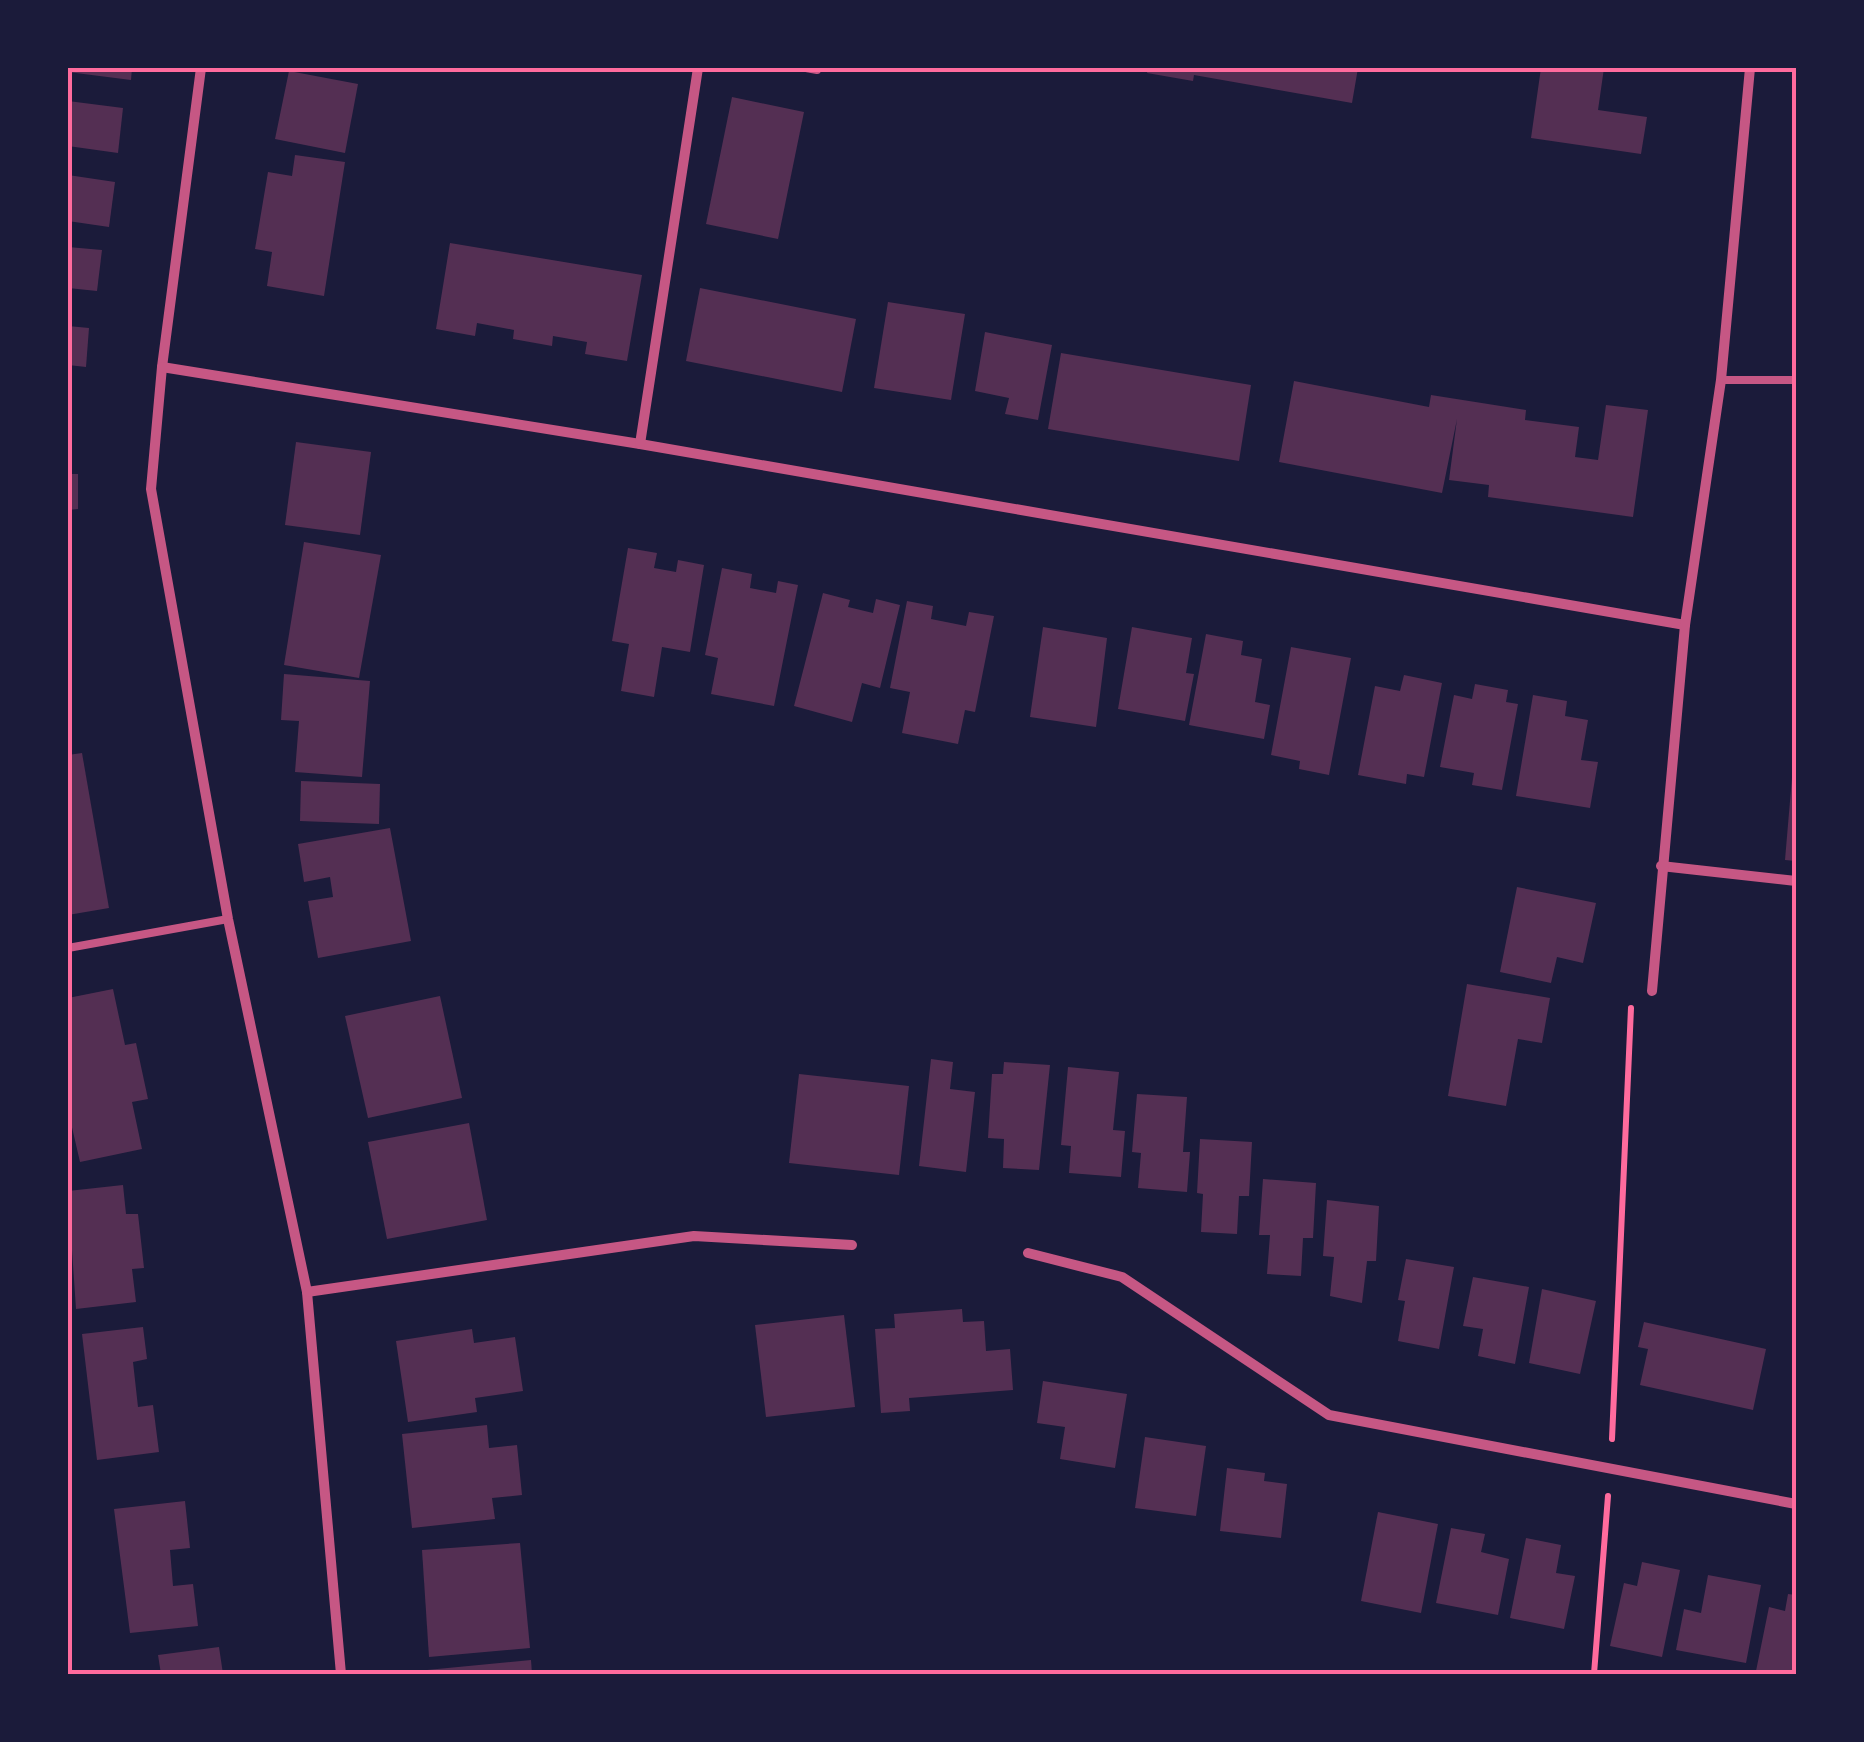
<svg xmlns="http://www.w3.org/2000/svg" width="1864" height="1742" font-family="'Playfair Display',serif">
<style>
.building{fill:#542f53}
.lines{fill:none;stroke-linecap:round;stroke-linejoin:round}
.path{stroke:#ff6b9d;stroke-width:6}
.service{stroke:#c65784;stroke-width:8}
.minor{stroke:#c65784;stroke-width:10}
.neatline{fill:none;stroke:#ff6b9d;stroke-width:4}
</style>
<rect width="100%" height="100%" fill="#1b1b3a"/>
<!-- building -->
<g class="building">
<path d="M 68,68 L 132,68 L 131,80 L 68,72 Z"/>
<path d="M 1148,68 L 1358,68 L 1352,103 L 1194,75 L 1193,81 L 1147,73 Z"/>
<path d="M 1541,68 L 1604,68 L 1598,110 L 1647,117 L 1641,154 L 1531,138 Z"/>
<path d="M 289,71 L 358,84 L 345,153 L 275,139 Z"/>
<path d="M 732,97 L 804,112 L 778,239 L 706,224 Z"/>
<path d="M 68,101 L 123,108 L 118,153 L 68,146 Z"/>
<path d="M 295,155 L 345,162 L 324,296 L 267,286 L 272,252 L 255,249 L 268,172 L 292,176 Z"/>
<path d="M 68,175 L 115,182 L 109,227 L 68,221 Z"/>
<path d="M 450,243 L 642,275 L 627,361 L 585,354 L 587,342 L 553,336 L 552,346 L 513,339 L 514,330 L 477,323 L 475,336 L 436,329 Z"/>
<path d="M 68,247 L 102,250 L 97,291 L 68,288 Z"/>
<path d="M 700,288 L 856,319 L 842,392 L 686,361 Z"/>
<path d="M 888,302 L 965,314 L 951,400 L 874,388 Z"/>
<path d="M 68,326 L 89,328 L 86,367 L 68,365 Z"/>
<path d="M 985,332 L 1052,345 L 1038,420 L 1005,414 L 1009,398 L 975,391 Z"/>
<path d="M 1061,353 L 1251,385 L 1239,461 L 1048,429 Z"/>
<path d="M 1294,381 L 1429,407 L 1431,395 L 1526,410 L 1525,420 L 1579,427 L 1575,457 L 1598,460 L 1606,405 L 1648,410 L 1633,517 L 1488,497 L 1489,485 L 1449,480 L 1457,419 L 1442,493 L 1279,462 Z"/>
<path d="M 296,442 L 371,452 L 360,535 L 285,525 Z"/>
<path d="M 68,474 L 78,474 L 78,509 L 68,510 Z"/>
<path d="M 304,542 L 381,555 L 359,678 L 284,665 Z"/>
<path d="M 628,548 L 657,553 L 654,568 L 676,572 L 678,560 L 704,565 L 690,652 L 662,647 L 654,697 L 621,691 L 629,644 L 612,641 Z"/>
<path d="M 722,568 L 752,574 L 750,588 L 776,593 L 778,581 L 798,585 L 774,706 L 711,694 L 718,658 L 705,655 Z"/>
<path d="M 823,593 L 850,600 L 848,607 L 873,613 L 876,599 L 900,605 L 880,688 L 862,683 L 852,722 L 794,706 Z"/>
<path d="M 907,601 L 933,606 L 931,619 L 966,626 L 969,612 L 994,616 L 975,712 L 965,710 L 958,744 L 902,733 L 910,692 L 890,688 Z"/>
<path d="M 1043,627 L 1107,638 L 1096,727 L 1030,717 Z"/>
<path d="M 1132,627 L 1192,638 L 1186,673 L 1194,674 L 1185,721 L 1118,709 Z"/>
<path d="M 1206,634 L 1243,641 L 1241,655 L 1262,659 L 1255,702 L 1270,705 L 1264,739 L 1189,725 Z"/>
<path d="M 1291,647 L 1351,658 L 1329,775 L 1299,769 L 1300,761 L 1271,755 Z"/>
<path d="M 284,674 L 370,681 L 362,777 L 295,772 L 299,721 L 281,720 Z"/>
<path d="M 1404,675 L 1442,683 L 1424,777 L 1407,774 L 1406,784 L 1358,775 L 1375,686 L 1400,691 Z"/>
<path d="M 1475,684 L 1508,690 L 1506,702 L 1518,704 L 1502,790 L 1472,785 L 1474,773 L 1440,767 L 1454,695 L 1472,699 Z"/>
<path d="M 1533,695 L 1567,701 L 1565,716 L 1588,720 L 1581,760 L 1598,762 L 1590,808 L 1516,796 Z"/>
<path d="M 82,753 L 109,908 L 68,915 L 68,755 Z"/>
<path d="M 1794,754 L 1796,754 L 1796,861 L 1785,860 Z"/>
<path d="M 301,781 L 380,784 L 379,824 L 300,821 Z"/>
<path d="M 390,828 L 411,941 L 318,958 L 308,901 L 333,897 L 330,877 L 304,882 L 298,844 Z"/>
<path d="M 1517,887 L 1596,903 L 1583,963 L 1557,957 L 1551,983 L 1500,972 Z"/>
<path d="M 1467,984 L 1550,998 L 1542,1043 L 1518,1039 L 1506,1106 L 1448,1096 Z"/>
<path d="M 113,989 L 125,1045 L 136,1043 L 148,1099 L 132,1102 L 142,1149 L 80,1162 L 68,1110 L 68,998 Z"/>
<path d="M 440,996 L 462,1098 L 368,1118 L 345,1016 Z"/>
<path d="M 931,1059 L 953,1062 L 950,1089 L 975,1092 L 966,1172 L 919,1166 Z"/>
<path d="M 1004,1062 L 1050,1065 L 1039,1170 L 1003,1168 L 1004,1139 L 988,1138 L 992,1074 L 1003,1074 Z"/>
<path d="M 1068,1067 L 1119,1072 L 1113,1130 L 1125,1131 L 1121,1177 L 1069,1173 L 1071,1146 L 1061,1145 Z"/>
<path d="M 799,1074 L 909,1086 L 899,1175 L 789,1163 Z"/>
<path d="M 1137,1094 L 1187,1097 L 1183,1152 L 1190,1152 L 1187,1192 L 1138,1188 L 1141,1153 L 1132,1152 Z"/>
<path d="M 469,1123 L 487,1220 L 387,1239 L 368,1142 Z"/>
<path d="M 1200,1139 L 1252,1142 L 1249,1196 L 1239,1196 L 1237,1234 L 1201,1232 L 1203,1194 L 1197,1193 Z"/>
<path d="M 1263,1179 L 1316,1183 L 1313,1238 L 1303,1238 L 1301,1276 L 1267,1274 L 1270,1235 L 1259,1235 Z"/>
<path d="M 123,1185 L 126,1214 L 138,1214 L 144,1268 L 132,1269 L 136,1302 L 76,1309 L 68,1191 Z"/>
<path d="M 1327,1200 L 1379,1206 L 1376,1261 L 1367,1261 L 1362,1303 L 1330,1296 L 1334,1257 L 1323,1256 Z"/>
<path d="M 1406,1259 L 1454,1267 L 1439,1349 L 1398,1341 L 1405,1301 L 1398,1300 Z"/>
<path d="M 1473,1277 L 1529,1287 L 1515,1364 L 1478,1356 L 1483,1329 L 1463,1326 Z"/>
<path d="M 1542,1289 L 1596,1301 L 1580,1374 L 1529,1363 Z"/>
<path d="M 962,1309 L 963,1322 L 984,1321 L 986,1351 L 1010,1349 L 1013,1390 L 909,1398 L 910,1411 L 881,1413 L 875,1329 L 895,1328 L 894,1314 Z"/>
<path d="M 844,1315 L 855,1407 L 766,1417 L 755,1325 Z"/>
<path d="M 1644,1322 L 1766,1349 L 1753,1410 L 1640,1385 L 1648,1349 L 1638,1347 Z"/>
<path d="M 143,1327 L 147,1359 L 133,1362 L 138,1407 L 153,1405 L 159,1452 L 97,1460 L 82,1334 Z"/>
<path d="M 472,1329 L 474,1343 L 515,1337 L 523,1391 L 475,1398 L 477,1412 L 408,1422 L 396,1341 Z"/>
<path d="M 1043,1381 L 1127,1394 L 1115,1468 L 1060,1459 L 1065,1427 L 1037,1423 Z"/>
<path d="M 487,1425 L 489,1448 L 517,1445 L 522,1495 L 492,1498 L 495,1519 L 412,1528 L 402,1434 Z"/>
<path d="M 1145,1437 L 1206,1446 L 1196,1516 L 1135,1508 Z"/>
<path d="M 1227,1468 L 1265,1473 L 1264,1481 L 1287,1484 L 1281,1538 L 1220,1531 Z"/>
<path d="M 185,1501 L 190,1548 L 170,1550 L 173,1586 L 193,1584 L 198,1626 L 130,1633 L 114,1509 Z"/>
<path d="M 1378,1512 L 1438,1524 L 1421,1613 L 1361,1601 Z"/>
<path d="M 1451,1528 L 1485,1534 L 1481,1552 L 1509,1559 L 1498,1615 L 1436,1603 Z"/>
<path d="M 1526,1538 L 1561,1545 L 1556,1573 L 1575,1576 L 1564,1629 L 1510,1618 Z"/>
<path d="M 520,1543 L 530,1648 L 429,1657 L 422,1550 Z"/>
<path d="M 1642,1562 L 1680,1570 L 1662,1657 L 1610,1646 L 1624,1583 L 1637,1586 Z"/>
<path d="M 1708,1575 L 1761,1585 L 1746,1663 L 1676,1650 L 1684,1609 L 1701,1613 Z"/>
<path d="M 1788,1594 L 1796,1595 L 1796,1674 L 1756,1671 L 1769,1607 L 1785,1611 Z"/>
<path d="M 219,1647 L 223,1674 L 161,1674 L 158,1655 Z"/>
<path d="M 531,1660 L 532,1674 L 428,1674 L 427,1670 Z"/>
</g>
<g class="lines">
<!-- path -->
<g class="path">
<path d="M 1612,1439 L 1631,1008"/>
<path d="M 1594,1674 L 1608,1496"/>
</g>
<!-- service -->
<g class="service">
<path d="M 806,68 L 817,70"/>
<path d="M 1721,380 L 1796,380"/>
<path d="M 68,948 L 228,919"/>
</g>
<!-- minor -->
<g class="minor">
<path d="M 201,68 L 162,367 L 151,489 L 228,919 L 307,1292 L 341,1674"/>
<path d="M 162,367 L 640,444 L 1685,625"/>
<path d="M 640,444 L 698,68"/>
<path d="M 1661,866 L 1796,881"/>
<path d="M 1652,991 L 1685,625 L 1721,380 L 1750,68"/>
<path d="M 1028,1253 L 1122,1277 L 1329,1415 L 1796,1504"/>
<path d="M 307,1292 L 694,1236 L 852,1245"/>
</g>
</g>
<!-- border -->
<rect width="1864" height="1742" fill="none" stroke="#1b1b3a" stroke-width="140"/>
<rect x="70" y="70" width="1724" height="1602" class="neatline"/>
</svg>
